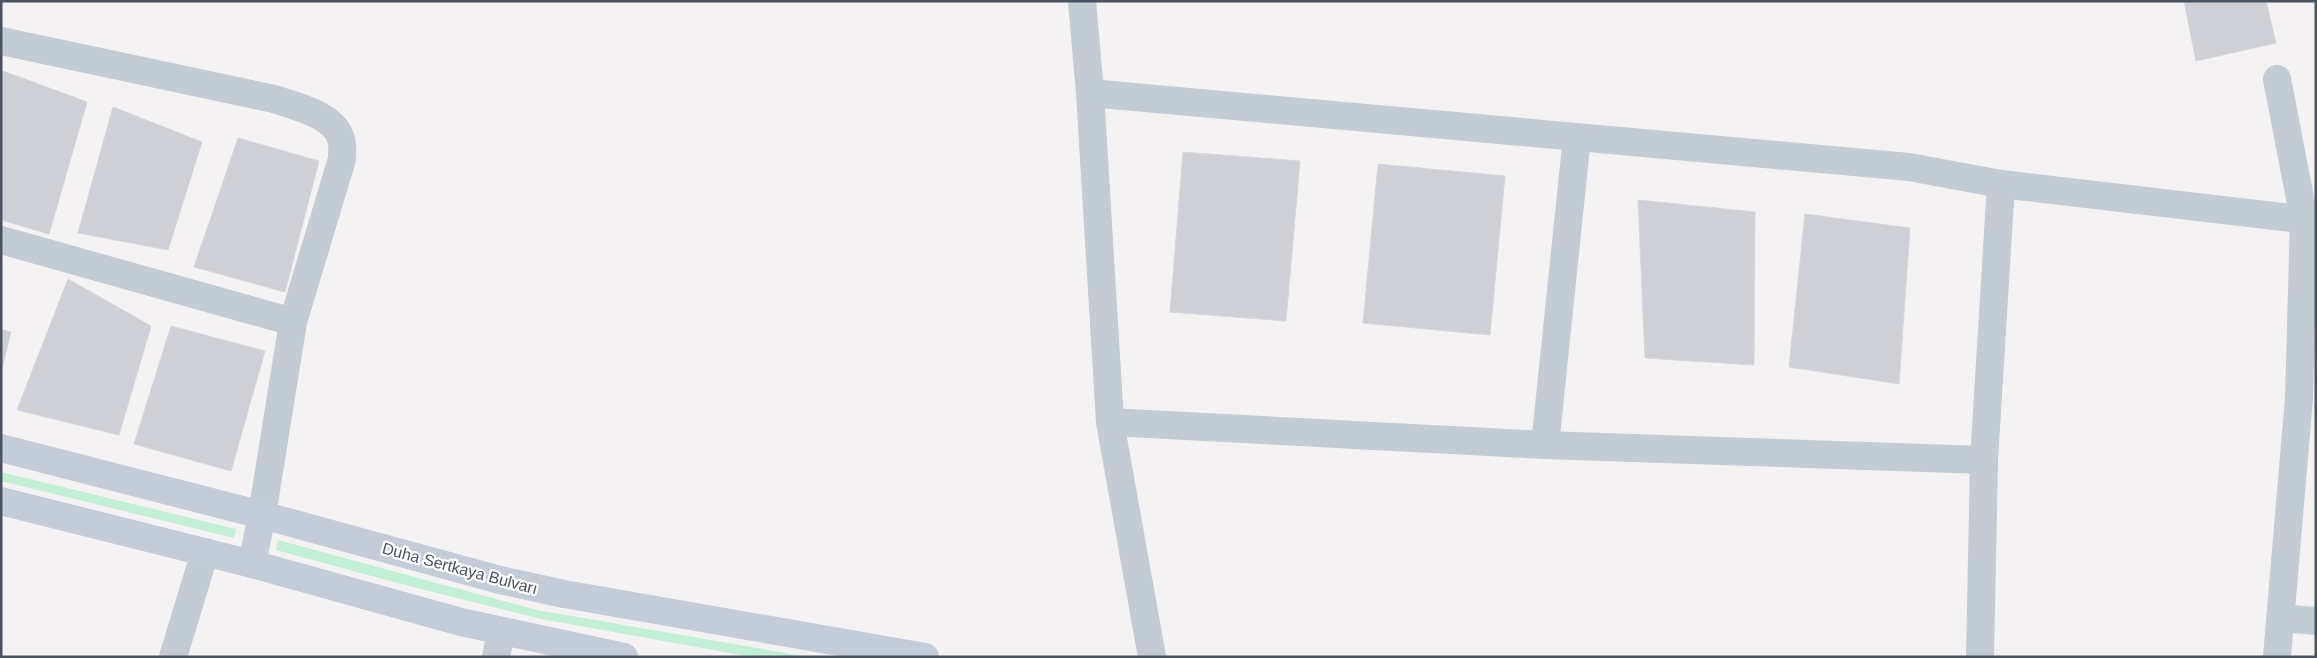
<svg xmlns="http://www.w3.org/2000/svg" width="2317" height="658" font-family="Helvetica,sans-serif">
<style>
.green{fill:#c2efd6}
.building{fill:#cfd0d6;stroke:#d6d7dd}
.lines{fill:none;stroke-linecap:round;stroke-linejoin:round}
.minor{stroke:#c3cbd3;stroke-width:28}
.secondary{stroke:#c3ccd7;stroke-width:28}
.labels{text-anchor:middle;stroke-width:4.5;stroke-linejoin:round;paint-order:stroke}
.street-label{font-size:16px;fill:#4a535f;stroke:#fff}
</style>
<rect width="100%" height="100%" fill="#f4f2f2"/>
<!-- green -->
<g class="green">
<path d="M 1,472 L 236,529 L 234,538 L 1,481 Z"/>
<path d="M 278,540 L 537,610 L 808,657 L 752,657 L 541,619 L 401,584 L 276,550 Z"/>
</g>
<!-- building -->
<g class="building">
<path d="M 2184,1 L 2266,1 L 2276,43 L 2196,61 Z"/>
<path d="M 3,71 L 87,102 L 49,234 L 1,220 L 1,77 Z"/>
<path d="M 113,107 L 202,142 L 168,250 L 78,233 Z"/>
<path d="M 238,138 L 319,161 L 285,292 L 194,267 Z"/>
<path d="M 1183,152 L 1300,161 L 1286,321 L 1170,312 Z"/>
<path d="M 1378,164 L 1505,176 L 1490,335 L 1363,323 Z"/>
<path d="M 1638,200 L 1755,212 L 1754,365 L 1645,358 Z"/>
<path d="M 1805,214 L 1910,228 L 1899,384 L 1789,367 Z"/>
<path d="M 68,279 L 151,326 L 119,435 L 17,410 Z"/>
<path d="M 171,326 L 265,351 L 231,471 L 134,444 Z"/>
<path d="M 1,329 L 11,332 L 1,372 Z"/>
</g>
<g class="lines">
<!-- minor -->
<g class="minor">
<path d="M 1082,1 L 1090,93 L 1110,422 L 1152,657"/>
<path d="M 1,41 L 274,99 C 294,106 334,114 341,139 C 343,144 342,153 342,159 L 293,322 L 262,515"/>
<path d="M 1090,93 L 1909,167 L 2001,184 L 2316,221"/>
<path d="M 1,240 L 293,322"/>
<path d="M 1110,422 L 1545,445 L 1984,460"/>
<path d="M 1545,445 L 1577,137"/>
<path d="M 2281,618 L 2316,621"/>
<path d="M 173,657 L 205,552"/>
<path d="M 496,657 L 501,632"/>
<path d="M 1980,657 L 1984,460 L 2001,184"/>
<path d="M 2277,657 L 2299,398 L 2304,219 L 2277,79"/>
</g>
<!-- secondary -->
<g class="secondary">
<path d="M 1,448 L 262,515 L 500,580 L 564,594 L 925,657"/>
<path d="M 1,501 L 252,564 L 461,622 L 624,657"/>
<path d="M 252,564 L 262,515"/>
</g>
</g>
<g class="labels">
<!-- street labels -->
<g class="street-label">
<text transform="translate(460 568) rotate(15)" y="6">Duha Sertkaya Bulvarı</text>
</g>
</g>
<!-- border -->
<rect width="2317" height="658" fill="none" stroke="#4a535f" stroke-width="5"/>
</svg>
